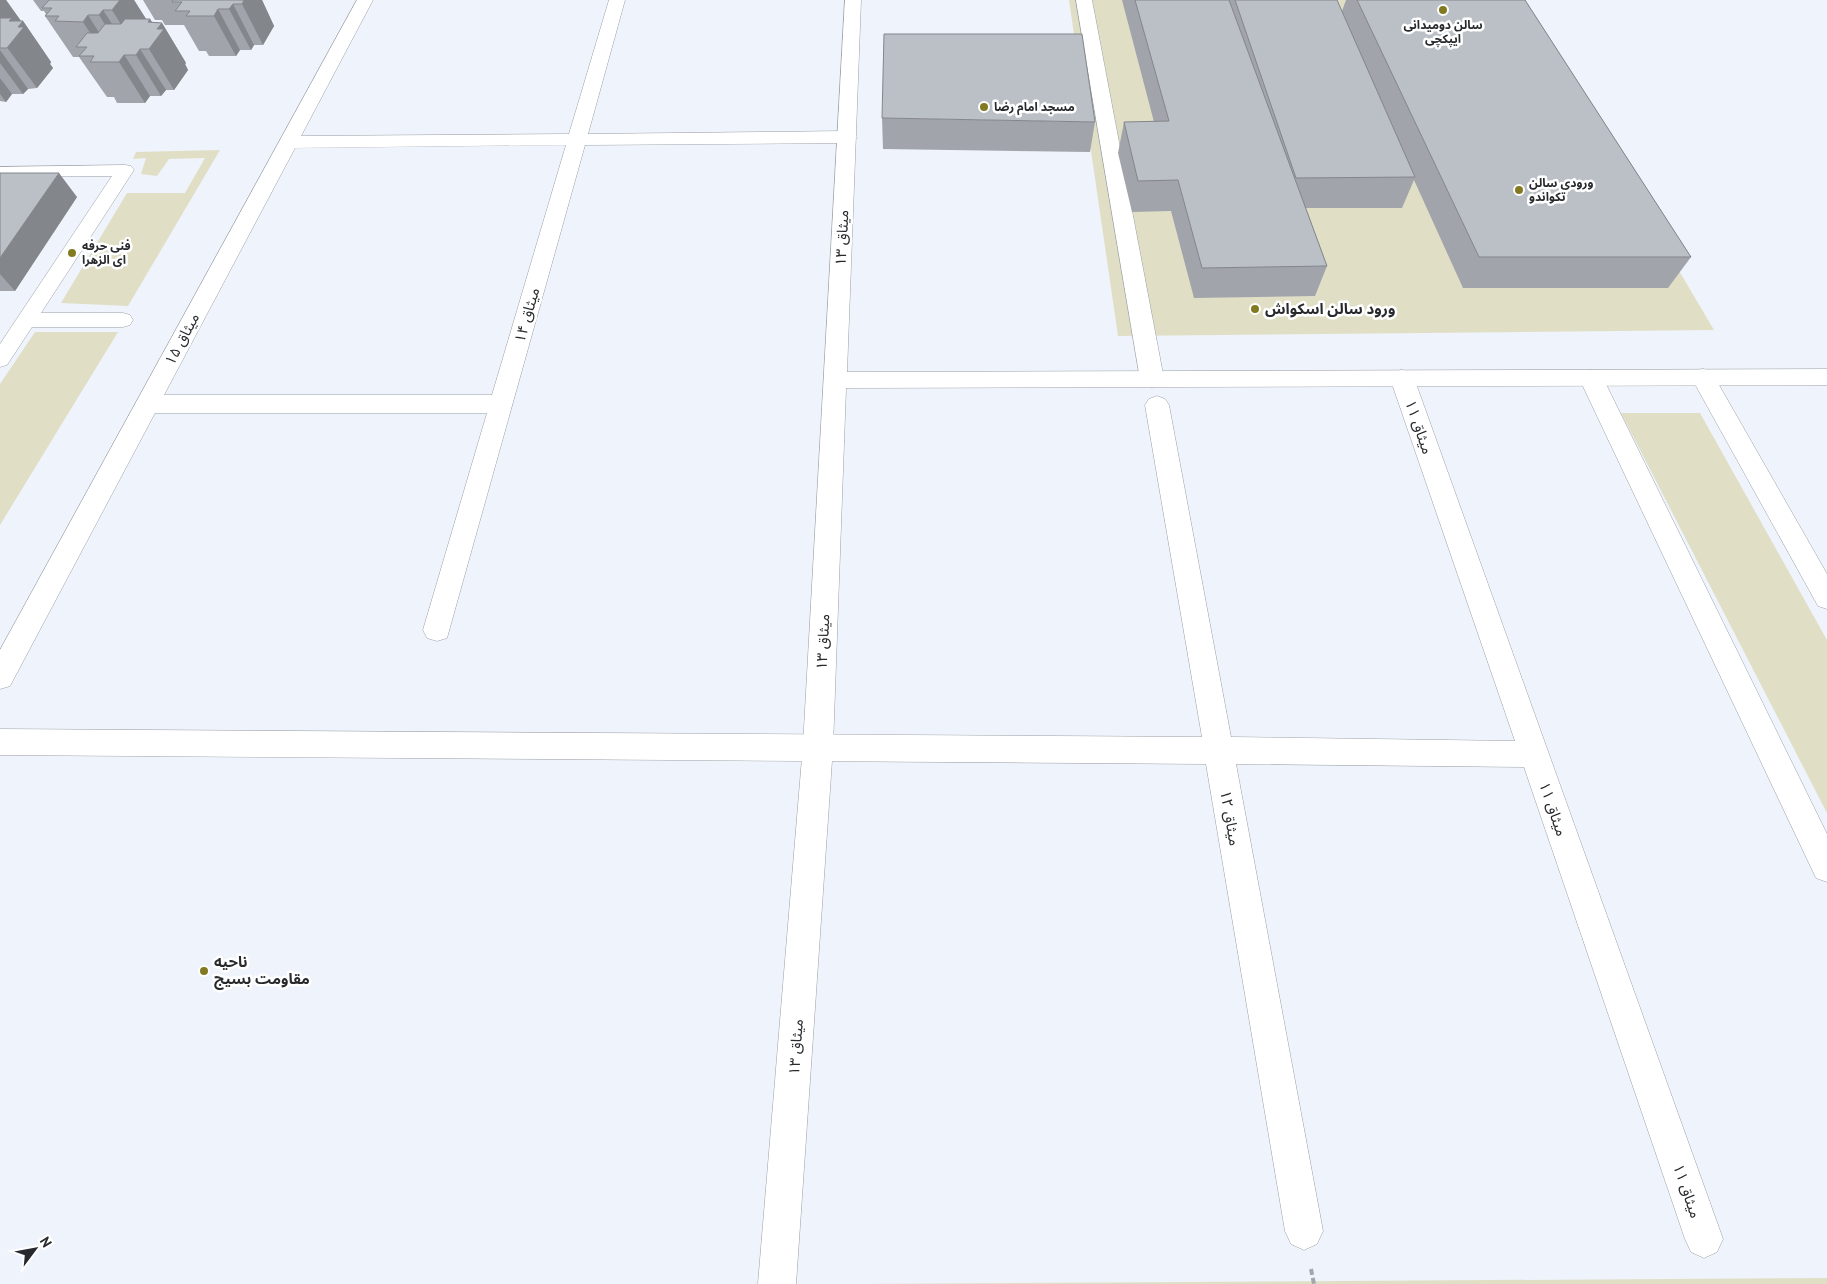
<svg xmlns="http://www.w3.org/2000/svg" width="1827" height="1284" font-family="'PT Sans','Noto Sans Arabic',sans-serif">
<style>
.green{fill:#e0dfc6}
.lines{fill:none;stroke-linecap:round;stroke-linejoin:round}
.lane-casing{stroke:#9b9fa6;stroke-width:1}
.street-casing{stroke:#9b9fa6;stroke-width:1}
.secondary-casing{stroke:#9b9fa6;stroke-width:1}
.path{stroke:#a3a7ad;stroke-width:4;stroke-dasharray:6 3;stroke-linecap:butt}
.lane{fill:#fff;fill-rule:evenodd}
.street{fill:#fff;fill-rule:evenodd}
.secondary{fill:#fff;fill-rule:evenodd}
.wall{fill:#a1a4aa}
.shaded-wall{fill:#83868b}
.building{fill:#bbbfc6;stroke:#83868b}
.poi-dot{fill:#827a20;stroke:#fff;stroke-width:2}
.labels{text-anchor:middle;stroke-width:5;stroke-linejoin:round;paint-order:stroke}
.far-poi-label{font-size:12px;font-weight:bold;fill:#27292c;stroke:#fff;text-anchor:start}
.street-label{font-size:15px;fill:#27292c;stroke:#fff}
.poi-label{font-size:15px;font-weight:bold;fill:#27292c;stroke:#fff;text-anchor:start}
</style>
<rect width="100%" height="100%" fill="#eff3fb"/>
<!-- green -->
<g class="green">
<path d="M 1069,0 L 1519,0 L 1714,330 L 1118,336 Z"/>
<path d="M 220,150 L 128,306 L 61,303 L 127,193 L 185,193 L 205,158 L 169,159 L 157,176 L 141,174 L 146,158 L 133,159 L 136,152 Z"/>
<path d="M 35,332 L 118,332 L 0,525 L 0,384 Z"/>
<path d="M 1621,413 L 1700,413 L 1827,640 L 1827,813 Z"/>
<path d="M 1827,1278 L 1827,1284 L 861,1284 Z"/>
</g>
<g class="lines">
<defs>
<path id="lane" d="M 125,165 L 131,166 L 134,170 L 41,313 L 123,313 L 130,315 L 133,320 L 130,325 L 123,327 L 32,327 L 7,365 L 0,367 L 0,344 L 112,176 L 0,177 L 0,167 Z"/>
<g id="street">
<path d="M 357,0 L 373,0 L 301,136 L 569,134 L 609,0 L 625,0 L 588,134 L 847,131 L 854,133 L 857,137 L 854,141 L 847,143 L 585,145 L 447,638 L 437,641 L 427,638 L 423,630 L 487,413 L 155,413 L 10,686 L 0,689 L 0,650 ZM 566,145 L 492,395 L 164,395 L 295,148 Z"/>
<path d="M 1076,0 L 1092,0 L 1164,379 L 1160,385 L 1152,387 L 1144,385 L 1140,379 Z"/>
<path d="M 1703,369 L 1711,371 L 1827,574 L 1827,609 L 1818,606 L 1691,377 L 1695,371 Z"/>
<path d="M 1402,370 L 1410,372 L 1414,378 L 1723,1239 L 1717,1252 L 1704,1258 L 1691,1252 L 1685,1239 L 1524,767 L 1236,764 L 1323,1231 L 1317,1244 L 1304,1250 L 1291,1244 L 1285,1231 L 1206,764 L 0,755 L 0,729 L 1202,737 L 1145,405 L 1149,399 L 1157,396 L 1165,399 L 1169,405 L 1231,737 L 1515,741 L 1390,378 L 1394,372 Z"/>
<path d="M 1591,370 L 1599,372 L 1603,378 L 1827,834 L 1827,882 L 1816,878 L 1579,378 L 1583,372 Z"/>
</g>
<path id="secondary" d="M 845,0 L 861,0 L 847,372 L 1827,369 L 1827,385 L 846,388 L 833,746 L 796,1284 L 758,1284 L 803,746 Z"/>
</defs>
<!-- lane casing -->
<use href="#lane" class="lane-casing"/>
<!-- street casing -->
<use href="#street" class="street-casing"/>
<!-- secondary casing -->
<use href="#secondary" class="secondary-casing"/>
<!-- path -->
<path class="path" d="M 1311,1269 L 1314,1284"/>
<!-- lane -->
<use href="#lane" class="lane"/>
<!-- street -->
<use href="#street" class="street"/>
<!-- secondary -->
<use href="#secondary" class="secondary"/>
</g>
<!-- wall -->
<g class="wall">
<path d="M 0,0 L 6,0 L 21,21 L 23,21 L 51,62 L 50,64 L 53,68 L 37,88 L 28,89 L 23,94 L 12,94 L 6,102 L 0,101 Z"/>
<path d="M 33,0 L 134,0 L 146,19 L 150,19 L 152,22 L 162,23 L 186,63 L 185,64 L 188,70 L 174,90 L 166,90 L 161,96 L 150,96 L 145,103 L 117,103 L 114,97 L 107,97 L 79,57 L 73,57 L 45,16 L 46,14 L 44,11 L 41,11 Z"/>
<path d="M 143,0 L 262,0 L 274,26 L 263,45 L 254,45 L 251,50 L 240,50 L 236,56 L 209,56 L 206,51 L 199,51 L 184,25 L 165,25 L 162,20 L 155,20 Z"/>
<path d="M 1122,0 L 1337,0 L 1342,11 L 1346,0 L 1525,0 L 1691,257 L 1668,288 L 1463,288 L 1414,180 L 1402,208 L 1306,208 L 1327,266 L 1315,296 L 1194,298 L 1171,211 L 1132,212 L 1118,153 L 1124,122 L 1154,122 Z"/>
<path d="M 882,118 L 1095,122 L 1090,152 L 883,149 Z"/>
<path d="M 0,173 L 77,197 L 15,291 L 0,291 Z"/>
</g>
<!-- shaded-wall -->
<g class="shaded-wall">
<path d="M 0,0 L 6,0 L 21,21 L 23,21 L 51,62 L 50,64 L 53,68 L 37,88 L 0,38 Z"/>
<path d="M 120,0 L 134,0 L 148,22 L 150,19 L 160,35 L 157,29 L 162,23 L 186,63 L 185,64 L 188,70 L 174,90 L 149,49 L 157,38 L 137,50 L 112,10 Z"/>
<path d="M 210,0 L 218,9 L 240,50 L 236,56 L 214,16 Z"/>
<path d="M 244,0 L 262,0 L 274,26 L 263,45 L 242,4 Z"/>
<path d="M 233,4 L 254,45 L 251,50 L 229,9 Z"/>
<path d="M 103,10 L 129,50 L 125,56 L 150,96 L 145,103 L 119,62 L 124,55 L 99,15 Z"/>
<path d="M 88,15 L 114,56 L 109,62 L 83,22 Z"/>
<path d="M 140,49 L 166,90 L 161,96 L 136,55 Z"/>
<path d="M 0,50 L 28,89 L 23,94 L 0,63 Z"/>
<path d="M 0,78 L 12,94 L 6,102 L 0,94 Z"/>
<path d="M 59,173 L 77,197 L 15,291 L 0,274 L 0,258 Z"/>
</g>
<!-- building -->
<g class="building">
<path d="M 49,0 L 120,0 L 112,10 L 103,10 L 99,15 L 88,15 L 83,22 L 55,21 L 59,16 L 45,16 L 52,8 L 42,8 Z"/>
<path d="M 173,0 L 244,0 L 242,4 L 233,4 L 229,9 L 218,9 L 214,16 L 186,16 L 190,11 L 175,11 L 182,2 L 172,2 Z"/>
<path d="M 1135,0 L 1229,0 L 1327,266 L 1202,268 L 1178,180 L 1138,181 L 1124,122 L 1169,121 Z"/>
<path d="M 1235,0 L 1337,0 L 1415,177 L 1296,178 Z"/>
<path d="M 1357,0 L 1525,0 L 1691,257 L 1479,257 Z"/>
<path d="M 0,18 L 12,18 L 9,21 L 23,21 L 18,27 L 24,27 L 7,48 L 0,48 Z"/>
<path d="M 125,19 L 150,19 L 148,22 L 162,23 L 157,29 L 164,29 L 149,49 L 140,49 L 136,55 L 124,55 L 119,62 L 90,62 L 94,56 L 79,56 L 87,47 L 76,47 L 87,33 L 98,33 L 105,24 L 121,24 Z"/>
<path d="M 884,34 L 1082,34 L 1095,122 L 882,118 Z"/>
<path d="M 0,173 L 59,173 L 0,258 Z"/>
</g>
<!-- markers -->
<g class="poi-dot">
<circle cx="1443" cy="10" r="5"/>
<circle cx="984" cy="107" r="5"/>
<circle cx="1519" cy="190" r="5"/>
<circle cx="72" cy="253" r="5"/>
<circle cx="1255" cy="309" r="5"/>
<circle cx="204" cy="971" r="5"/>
</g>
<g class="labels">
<!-- far-poi labels -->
<g class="far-poi-label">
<text x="1443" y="29" text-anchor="middle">سالن دومیدانی<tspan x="1443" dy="14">ایپکچی</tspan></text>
<text x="994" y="111">مسجد امام رضا</text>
<text x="1529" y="187">ورودی سالن<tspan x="1529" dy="14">تکواندو</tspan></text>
<text x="82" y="250">فنی حرفه<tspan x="82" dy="14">ای الزهرا</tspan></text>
</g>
<!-- street labels -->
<g class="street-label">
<text transform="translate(842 238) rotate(-87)" y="5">میثاق ۱۳</text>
<text transform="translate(527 315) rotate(-74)" y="5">میثاق ۱۴</text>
<text transform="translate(182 339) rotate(-62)" y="5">میثاق ۱۵</text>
<text transform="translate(1419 427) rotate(71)" y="5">میثاق ۱۱</text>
<text transform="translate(823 642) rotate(-87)" y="5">میثاق ۱۳</text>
<text transform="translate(1553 809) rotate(71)" y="5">میثاق ۱۱</text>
<text transform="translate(1230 818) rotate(80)" y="5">میثاق ۱۲</text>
<text transform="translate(796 1047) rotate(-86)" y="5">میثاق ۱۳</text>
<text transform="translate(1687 1191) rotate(71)" y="5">میثاق ۱۱</text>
</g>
<!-- poi labels -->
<g class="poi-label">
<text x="1265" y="314">ورود سالن اسکواش</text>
<text x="214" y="967">ناحیه<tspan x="214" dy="17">مقاومت بسیج</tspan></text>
</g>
</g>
<!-- north arrow -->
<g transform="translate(35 1249) rotate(58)" stroke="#ffffff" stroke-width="4" paint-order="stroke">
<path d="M0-4L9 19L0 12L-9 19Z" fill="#27292c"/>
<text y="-8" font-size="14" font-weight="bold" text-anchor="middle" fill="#27292c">N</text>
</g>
</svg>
